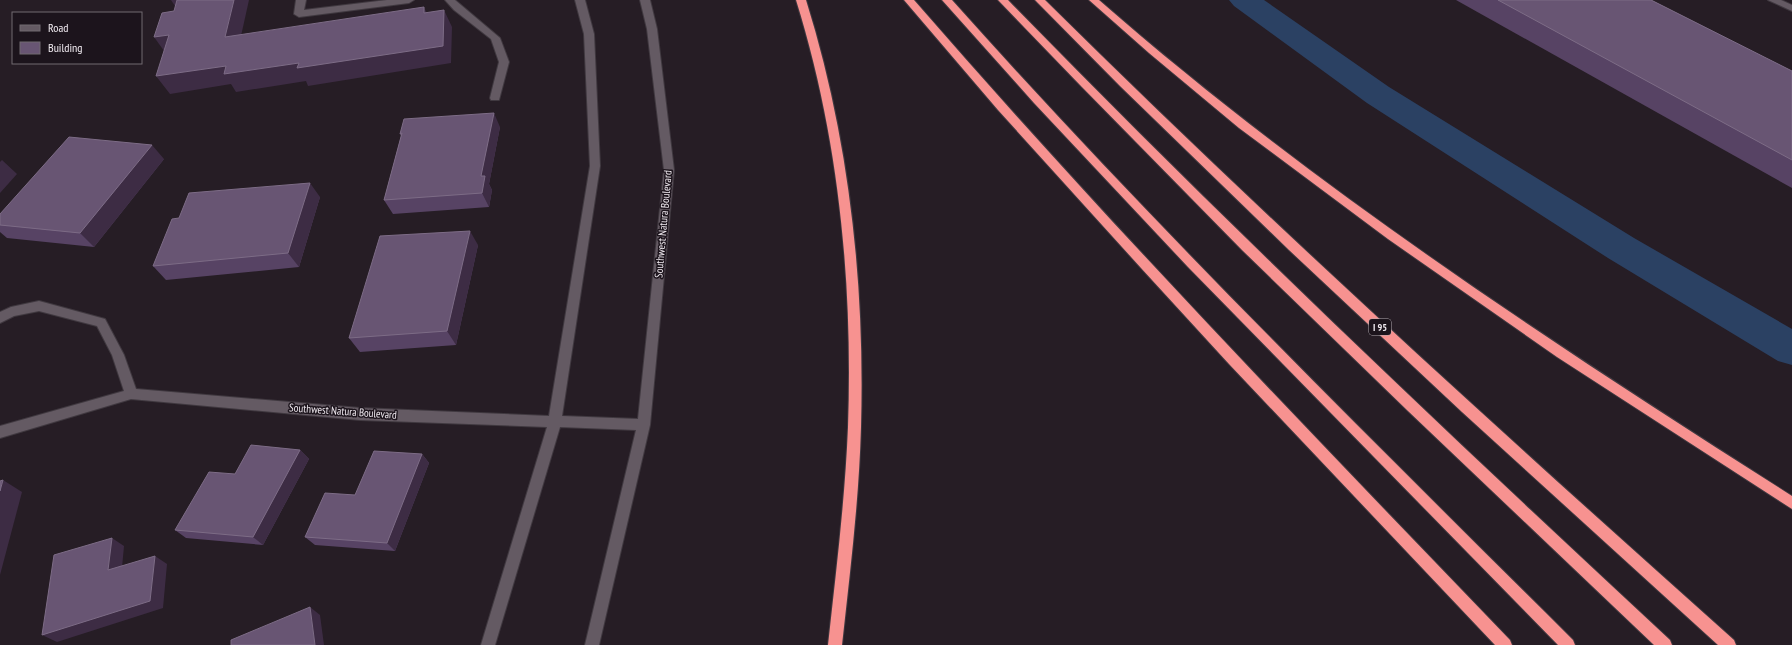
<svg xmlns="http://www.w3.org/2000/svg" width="1792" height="645" font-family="'PT Sans Narrow',sans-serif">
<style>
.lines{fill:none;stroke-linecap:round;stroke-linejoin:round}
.canal{fill:#2b4163;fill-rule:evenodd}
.minor-casing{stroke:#403940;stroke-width:2}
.highway-casing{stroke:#403940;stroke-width:2}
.minor{fill:#645a63;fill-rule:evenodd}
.highway{fill:#f79290;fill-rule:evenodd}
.wall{fill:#574364}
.shaded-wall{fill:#3d2c44}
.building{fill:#685573;stroke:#7d6c86}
.labels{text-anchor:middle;stroke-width:3;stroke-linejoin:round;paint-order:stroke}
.shield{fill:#1c141c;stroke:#b0aab0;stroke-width:1}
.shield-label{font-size:10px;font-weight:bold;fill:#f0eaf0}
.street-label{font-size:11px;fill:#f0eaf0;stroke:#1c141c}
</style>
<rect width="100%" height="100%" fill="#261d25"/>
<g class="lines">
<!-- canal -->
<path class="canal" d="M 1229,0 L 1264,0 L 1389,87 L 1634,238 L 1792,329 L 1792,365 L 1778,361 L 1608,258 L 1367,103 L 1234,6 Z"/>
<defs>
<g id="minor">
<path d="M 296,0 L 306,0 L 304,10 L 387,0 L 414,0 L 409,3 L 299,17 L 294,14 Z"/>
<path d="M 445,0 L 455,0 L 500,38 L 509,62 L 499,100 L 491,100 L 490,98 L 499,62 L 491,39 L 454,10 Z"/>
<path d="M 575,0 L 585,0 L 594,34 L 600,166 L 562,416 L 638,419 L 664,170 L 647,29 L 640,0 L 650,0 L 657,29 L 674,170 L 650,425 L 599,645 L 585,645 L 636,430 L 560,427 L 495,645 L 481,645 L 547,427 L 360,420 L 131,399 L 0,438 L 0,426 L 124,391 L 112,355 L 97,326 L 39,311 L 14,316 L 0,323 L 0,312 L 11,307 L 39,301 L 105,319 L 124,355 L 136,389 L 360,408 L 549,416 L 590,166 L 584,34 Z"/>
<path d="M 1768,0 L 1781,0 L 1792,5 L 1792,11 Z"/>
</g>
<g id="highway">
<path d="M 796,0 L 806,0 C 849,137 865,283 861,427 C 859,500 850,572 842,645 L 828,645 C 836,572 845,500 848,427 C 853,284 839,137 796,0 Z"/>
<path d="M 904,0 L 914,0 C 1105,220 1308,430 1510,640 L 1512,645 L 1495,645 L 1229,364 L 1141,268 L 998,110 Z"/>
<path d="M 942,0 L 952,0 C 1150,222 1362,430 1573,640 L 1575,645 L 1558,645 L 1188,267 L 1034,103 Z"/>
<path d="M 998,0 L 1008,0 C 1222,220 1445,431 1670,640 L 1672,645 L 1654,645 L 1408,411 L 1242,250 L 1080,85 Z"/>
<path d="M 1035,0 L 1045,0 C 1268,221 1500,431 1734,640 L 1736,645 L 1718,645 L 1462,412 L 1289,250 L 1120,86 Z"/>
<path d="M 1089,0 L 1099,0 C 1314,188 1552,343 1792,496 L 1792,509 L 1557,357 L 1388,239 L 1239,128 L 1149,53 Z"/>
</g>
</defs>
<!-- minor casing -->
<use href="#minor" class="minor-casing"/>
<!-- highway casing -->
<use href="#highway" class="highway-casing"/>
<!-- minor -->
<use href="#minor" class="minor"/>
<!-- highway -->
<use href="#highway" class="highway"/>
</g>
<!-- wall -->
<g class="wall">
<path d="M 1456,0 L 1651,0 L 1792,71 L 1792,188 Z"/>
<path d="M 500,127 L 489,184 L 492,190 L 489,207 L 393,214 L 384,200 L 401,136 L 400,134 Z"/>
<path d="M 164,159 L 94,247 L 7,238 L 0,232 L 0,214 Z"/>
<path d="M 320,197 L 299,267 L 166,280 L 153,266 Z"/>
<path d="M 478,245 L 456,345 L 360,352 L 349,338 Z"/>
<path d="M 300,450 L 309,459 L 263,545 L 186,538 L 175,530 L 235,474 Z"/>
<path d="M 422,454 L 429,463 L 395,551 L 315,545 L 305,537 L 355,495 Z"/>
</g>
<!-- shaded-wall -->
<g class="shaded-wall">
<path d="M 171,0 L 182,0 L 181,15 Z"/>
<path d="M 234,0 L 249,0 L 237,54 L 225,37 Z"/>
<path d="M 424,7 L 432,25 L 424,13 Z"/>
<path d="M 444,10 L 452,27 L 451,63 L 308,86 L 306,81 L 236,92 L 231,84 L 170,94 L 156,76 Z"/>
<path d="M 169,35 L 167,55 L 154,37 Z"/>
<path d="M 494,113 L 500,127 L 489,184 L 492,190 L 489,207 L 482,193 L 481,176 Z"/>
<path d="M 152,145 L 164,159 L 94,247 L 80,233 Z"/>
<path d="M 2,160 L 17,174 L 0,193 L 0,162 Z"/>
<path d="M 310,183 L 320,197 L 299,267 L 288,253 Z"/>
<path d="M 470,231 L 478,245 L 456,345 L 447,331 Z"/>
<path d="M 300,450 L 309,459 L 263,545 L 253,537 Z"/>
<path d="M 422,454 L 429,463 L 395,551 L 387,543 Z"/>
<path d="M 3,480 L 22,492 L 0,575 L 0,491 Z"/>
<path d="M 112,538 L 124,546 L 121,578 L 108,570 Z"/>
<path d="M 155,556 L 167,564 L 163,608 L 57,642 L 42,635 Z"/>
<path d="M 310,607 L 320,615 L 324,645 L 315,645 Z"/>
</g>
<!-- building -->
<g class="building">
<path d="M 177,0 L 234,0 L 225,37 L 424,7 L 424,13 L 444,10 L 443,46 L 297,68 L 299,63 L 224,74 L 226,66 L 156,76 L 169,35 L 154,37 L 162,13 L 174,11 Z"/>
<path d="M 1498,0 L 1651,0 L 1792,71 L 1792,160 Z"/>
<path d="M 494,113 L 481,176 L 485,176 L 482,193 L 384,200 L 402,133 L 400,134 L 404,119 Z"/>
<path d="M 69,137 L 152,145 L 80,233 L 0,225 L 0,214 Z"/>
<path d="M 310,183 L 288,253 L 153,266 L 172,219 L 179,218 L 189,193 Z"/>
<path d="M 470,231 L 447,331 L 349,338 L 380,236 Z"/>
<path d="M 251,445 L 300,450 L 253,537 L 175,530 L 209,472 L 235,474 Z"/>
<path d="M 374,451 L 422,454 L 387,543 L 305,537 L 325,493 L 355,495 Z"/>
<path d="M 3,480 L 0,491 L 0,481 Z"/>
<path d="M 112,538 L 108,570 L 155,556 L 150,601 L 42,635 L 54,555 Z"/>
<path d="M 310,607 L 315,645 L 231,645 L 231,640 Z"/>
</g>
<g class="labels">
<!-- shield labels -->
<rect class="shield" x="1369" y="319" width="22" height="16" rx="3"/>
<g class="shield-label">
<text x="1380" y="331">I 95</text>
</g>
<!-- street labels -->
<g class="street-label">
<text transform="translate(663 224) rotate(-85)" y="4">Southwest Natura Boulevard</text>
<text transform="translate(343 411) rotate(4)" y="4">Southwest Natura Boulevard</text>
</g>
</g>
<!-- legend -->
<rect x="12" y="12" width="130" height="52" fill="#1c141c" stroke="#716a71"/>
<rect x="20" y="25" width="20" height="6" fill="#645a63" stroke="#716a71"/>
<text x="48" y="32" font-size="12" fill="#f0eaf0">Road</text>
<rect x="20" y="42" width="20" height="12" fill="#685573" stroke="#716a71"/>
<text x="48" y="52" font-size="12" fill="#f0eaf0">Building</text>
</svg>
